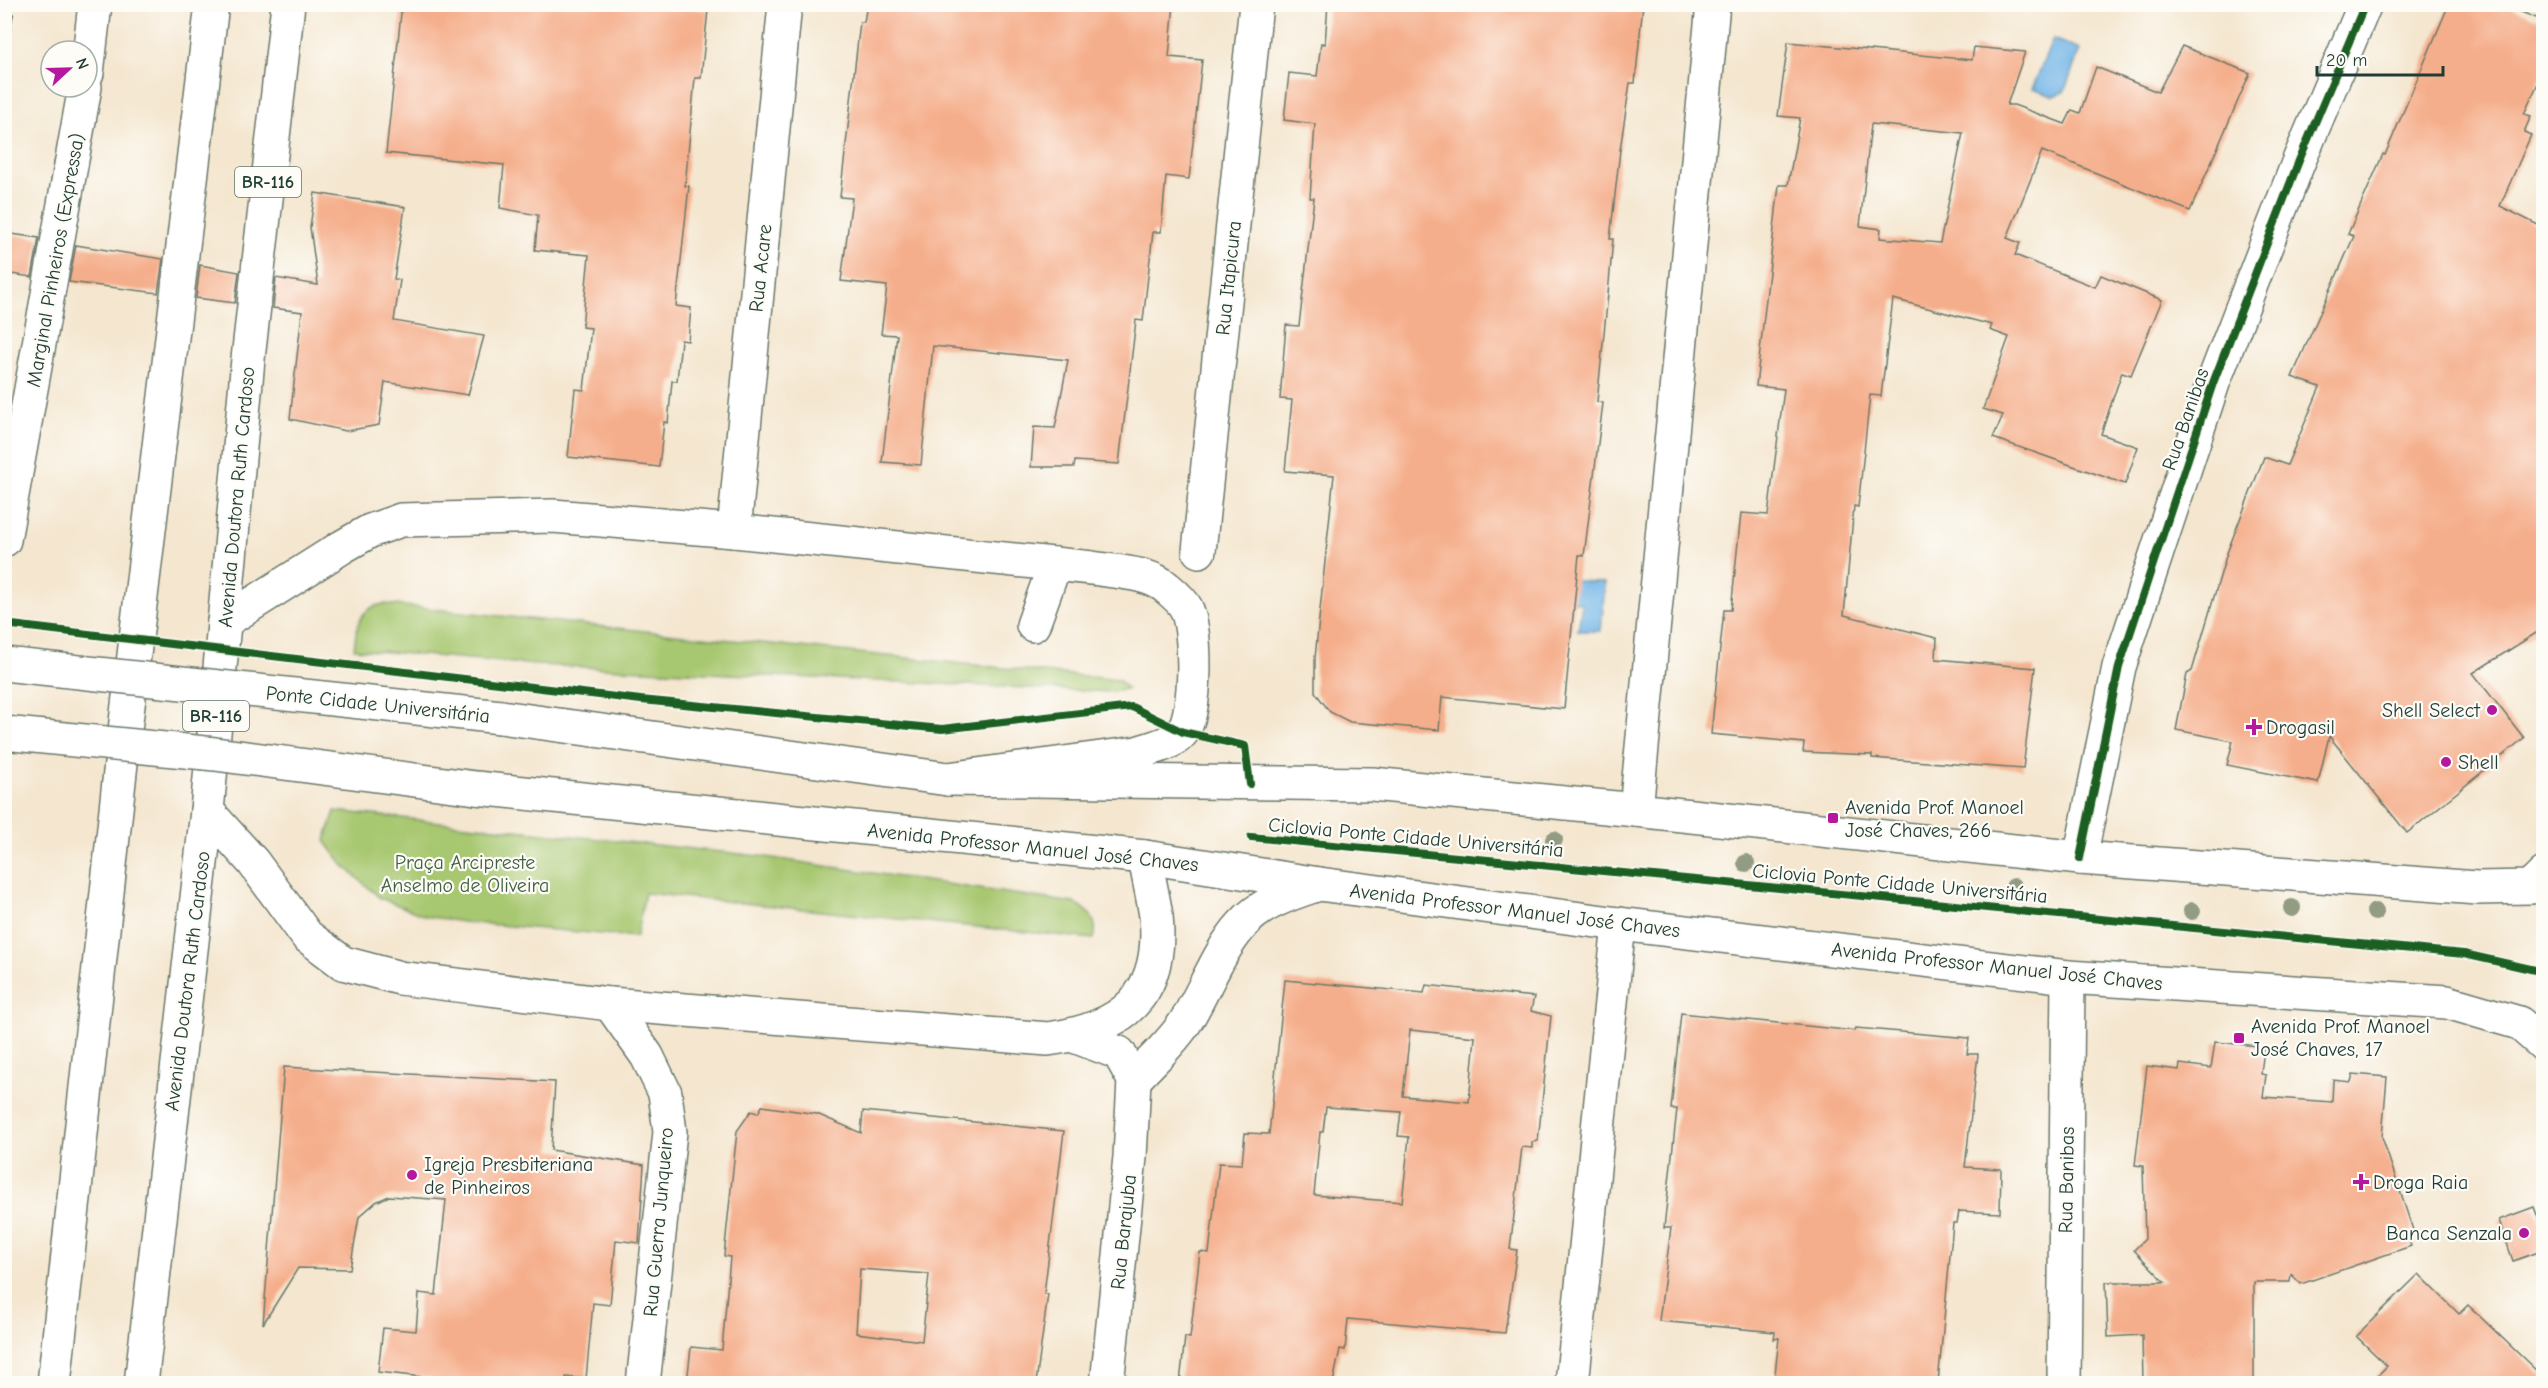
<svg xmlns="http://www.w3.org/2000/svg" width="2548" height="1388" font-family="'Comic Neue',sans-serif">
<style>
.green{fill:#a7c76f;stroke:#638252;stroke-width:1.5}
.water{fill:#72b5e7;stroke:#48798e;stroke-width:1.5}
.building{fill:#f5ae8b;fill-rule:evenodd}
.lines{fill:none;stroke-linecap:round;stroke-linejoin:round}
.minor-casing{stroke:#6a786a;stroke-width:36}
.major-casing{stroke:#6a786a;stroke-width:36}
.highway-casing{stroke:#6a786a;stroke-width:36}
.minor{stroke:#fff;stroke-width:33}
.major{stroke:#fff;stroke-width:33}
.highway{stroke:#fff;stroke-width:33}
.rail{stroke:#1f3d34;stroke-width:4.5;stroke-dasharray:9 4.5;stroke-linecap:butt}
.major-bridge-casing{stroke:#6a786a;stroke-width:36;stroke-linecap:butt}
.major-bridge{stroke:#fff;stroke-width:33}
.cycleway-casing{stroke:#fdfcf7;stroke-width:11}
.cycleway{stroke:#1b5e20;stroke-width:8}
.tree{fill:#929c82}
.poi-dot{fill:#b5179e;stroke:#fdfcf7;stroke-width:2}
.labels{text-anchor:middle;stroke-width:4.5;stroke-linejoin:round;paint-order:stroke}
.shield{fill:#fdfcf7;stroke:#62766e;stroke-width:1.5}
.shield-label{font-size:18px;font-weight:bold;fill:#1f3d34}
.street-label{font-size:20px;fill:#1f3d34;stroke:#fdfcf7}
.poi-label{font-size:20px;fill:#1f3d34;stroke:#fdfcf7;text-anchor:start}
.park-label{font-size:20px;fill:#416043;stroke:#fdfcf7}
</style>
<rect width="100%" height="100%" fill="#fdfcf7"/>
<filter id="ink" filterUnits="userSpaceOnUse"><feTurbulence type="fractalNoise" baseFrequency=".0167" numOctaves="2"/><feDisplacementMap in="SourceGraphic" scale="12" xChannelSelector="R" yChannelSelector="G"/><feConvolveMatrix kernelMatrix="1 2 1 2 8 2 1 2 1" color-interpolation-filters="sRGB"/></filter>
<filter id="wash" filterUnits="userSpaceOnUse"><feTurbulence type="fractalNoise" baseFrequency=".008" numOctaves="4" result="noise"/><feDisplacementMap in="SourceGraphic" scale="24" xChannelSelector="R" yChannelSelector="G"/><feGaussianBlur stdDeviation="1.35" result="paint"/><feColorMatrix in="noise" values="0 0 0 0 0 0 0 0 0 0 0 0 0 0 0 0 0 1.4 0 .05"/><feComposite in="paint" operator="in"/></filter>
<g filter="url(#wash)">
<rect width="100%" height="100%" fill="#f4e6cf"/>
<!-- green -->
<g class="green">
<path d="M 385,604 L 1119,680 L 1127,689 L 1113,692 L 538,665 L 354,649 C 356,627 359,606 385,604 Z"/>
<path d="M 335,811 L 759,856 L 1074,903 C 1089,909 1099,922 1094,939 L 645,893 L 636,937 L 462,922 L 425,916 L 380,898 L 343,865 L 325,841 Z"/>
</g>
<!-- water -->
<g class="water">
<path d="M 2053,39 L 2080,50 L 2064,92 L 2053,96 L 2032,89 Z"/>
<path d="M 1568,580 L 1605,583 L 1601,631 L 1578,631 L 1582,603 L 1565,601 Z"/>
</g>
<g id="blocks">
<!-- building -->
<g class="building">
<path d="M 402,4 L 649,4 L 708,10 L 701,78 L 695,78 L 685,186 L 689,186 L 676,306 L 691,308 L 688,341 L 681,340 L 677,381 L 672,381 L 668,423 L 664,422 L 659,467 L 568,457 L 575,389 L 584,390 L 591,328 L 582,327 L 589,255 L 535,250 L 538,215 L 500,208 L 504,165 L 386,153 Z"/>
<path d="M 867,4 L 1174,4 L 1169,57 L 1202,60 L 1189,179 L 1166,176 L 1161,232 L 1153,232 L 1143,321 L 1136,320 L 1119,464 L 1075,461 L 1074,467 L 1031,467 L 1034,427 L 1055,428 L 1068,360 L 933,346 L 921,465 L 882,462 L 897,335 L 881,334 L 887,286 L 841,281 L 852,198 L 840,197 L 860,22 L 864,22 Z"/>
<path d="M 1328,4 L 1643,4 L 1635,83 L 1630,83 L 1620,150 L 1610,239 L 1613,239 L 1608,294 L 1597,402 L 1603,403 L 1584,556 L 1579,555 L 1564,709 L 1442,697 L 1439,730 L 1350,722 L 1330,712 L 1315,692 L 1315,658 L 1334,475 L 1285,471 L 1292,400 L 1280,399 L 1286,325 L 1299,326 L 1314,198 L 1310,198 L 1315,124 L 1284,120 L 1289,73 L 1317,76 L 1321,43 L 1325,44 Z"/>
<path d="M 2449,4 L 2501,4 L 2544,21 L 2544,70 L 2524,114 L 2531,116 L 2524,132 L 2531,135 L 2500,206 L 2544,228 L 2544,628 L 2473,673 L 2524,738 L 2407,833 L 2329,736 L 2318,783 L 2227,765 L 2233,741 L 2176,730 L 2187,674 L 2192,671 L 2227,553 L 2264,457 L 2287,465 L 2320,387 L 2292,377 L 2354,236 L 2348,234 L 2383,154 L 2385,155 Z"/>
<path d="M 1788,42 L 1972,60 L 1974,47 L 2025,52 L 2007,105 L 2014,105 L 2065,124 L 2072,110 L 2080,113 L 2096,67 L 2158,92 L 2182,46 L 2250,73 L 2190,211 L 2042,151 L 2007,238 L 2020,243 L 2015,255 L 2095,287 L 2101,275 L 2162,300 L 2131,375 L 2122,372 L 2101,434 L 2138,447 L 2125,484 L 1993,438 L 2003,415 L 1983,409 L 2009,337 L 1990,330 L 1992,325 L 1893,299 L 1881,396 L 1870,395 L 1858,507 L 1854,506 L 1844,615 L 1937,638 L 1936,659 L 2035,668 L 2023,769 L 1872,758 L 1872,755 L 1803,752 L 1804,743 L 1711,734 L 1724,610 L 1731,610 L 1741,513 L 1768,515 L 1784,389 L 1756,386 L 1779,185 L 1788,185 L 1800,118 L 1778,116 ZM 1871,124 L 1963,133 L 1940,243 L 1880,238 L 1881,229 L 1860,226 Z"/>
<path d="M 315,193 L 405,207 L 394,279 L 400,280 L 394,321 L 484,336 L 468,395 L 385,382 L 379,425 L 346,431 L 290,419 L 302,312 L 273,308 L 276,278 L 318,285 L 310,227 Z"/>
<path d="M 4,233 L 39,238 L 32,277 L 4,273 Z"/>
<path d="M 76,245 L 163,259 L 158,293 L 69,282 Z"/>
<path d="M 200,265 L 239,272 L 235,303 L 196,298 Z"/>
<path d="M 1285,980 L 1424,993 L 1426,985 L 1534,997 L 1531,1011 L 1551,1016 L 1538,1141 L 1532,1142 L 1532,1148 L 1522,1147 L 1510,1249 L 1517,1250 L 1505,1333 L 1348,1319 L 1345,1350 L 1340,1349 L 1333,1383 L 1285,1380 L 1284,1383 L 1180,1383 L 1185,1337 L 1190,1338 L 1200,1252 L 1209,1253 L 1219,1163 L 1242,1164 L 1245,1133 L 1269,1134 ZM 1410,1030 L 1475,1037 L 1469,1102 L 1403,1096 ZM 1326,1107 L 1401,1112 L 1398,1136 L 1409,1137 L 1402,1202 L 1314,1195 L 1320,1132 L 1323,1132 Z"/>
<path d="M 1681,1013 L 1855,1031 L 1856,1028 L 1969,1038 L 1967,1054 L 1978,1054 L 1965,1167 L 2001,1169 L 2000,1213 L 1959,1211 L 1957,1223 L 1953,1223 L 1938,1383 L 1774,1383 L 1779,1338 L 1774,1339 L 1775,1332 L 1659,1321 L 1671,1228 L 1664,1228 L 1677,1109 L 1671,1109 Z"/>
<path d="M 2215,1042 L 2258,1046 L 2257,1049 L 2264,1049 L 2261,1074 L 2266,1075 L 2263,1097 L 2332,1102 L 2333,1080 L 2351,1082 L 2353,1074 L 2387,1077 L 2382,1137 L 2413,1230 L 2406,1233 L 2411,1246 L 2301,1284 L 2291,1274 L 2290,1282 L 2254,1282 L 2254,1383 L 2143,1383 L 2142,1335 L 2108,1337 L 2106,1282 L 2165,1282 L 2134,1250 L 2145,1239 L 2143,1166 L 2135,1165 L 2147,1066 L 2179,1070 L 2180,1064 L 2211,1068 Z"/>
<path d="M 284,1067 L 555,1082 L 551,1150 L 644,1165 L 639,1243 L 616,1240 L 610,1305 L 593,1303 L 586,1379 L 566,1377 L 566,1383 L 431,1383 L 431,1378 L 378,1372 L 383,1328 L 416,1331 L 419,1293 L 436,1295 L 446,1200 L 389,1196 L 376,1202 L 359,1217 L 350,1269 L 298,1268 L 263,1324 Z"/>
<path d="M 762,1106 L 817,1114 L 861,1133 L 863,1111 L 1064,1131 L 1044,1294 L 1048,1294 L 1036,1383 L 687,1383 L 691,1347 L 722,1350 L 730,1257 L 724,1256 L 737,1131 L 751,1111 L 758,1113 ZM 860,1269 L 929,1274 L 922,1341 L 856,1333 Z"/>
<path d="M 2534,1207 L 2544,1234 L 2544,1250 L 2513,1261 L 2499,1220 Z"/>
<path d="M 2419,1274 L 2459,1314 L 2468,1305 L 2544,1378 L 2544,1383 L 2370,1383 L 2387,1366 L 2356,1336 Z"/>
</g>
</g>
</g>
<g filter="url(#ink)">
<use href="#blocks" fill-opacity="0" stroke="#6a786a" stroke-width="1.5"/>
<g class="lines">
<defs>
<g id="minor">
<path d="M 734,531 L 785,4"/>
<path d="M 1199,551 L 1256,4"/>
<path d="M 1033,625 L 1055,564"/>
<path d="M 1636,810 L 1713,4"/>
<path d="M 2080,858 L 2119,667 L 2213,383 L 2298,163 L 2365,4"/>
<path d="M 610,1004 L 647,1056 L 665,1093 L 670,1132 L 643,1384"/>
<path d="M 1074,1036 L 1119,1053 L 1134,1080 L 1130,1157 L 1107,1384"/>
<path d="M 1134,1080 C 1151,1061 1173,1042 1186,1021 C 1204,992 1219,950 1242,925 C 1260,903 1292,893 1319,884"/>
<path d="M 1572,1384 L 1619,924"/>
<path d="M 2064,1384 L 2068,977"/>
</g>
<g id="major">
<path d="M 501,717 L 948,779 L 1372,784 L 1636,810 L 2080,858 L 2477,888 L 2531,887 L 2544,874"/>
<path d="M 476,788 L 1145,857 L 1319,884 L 1619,924 L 2068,977 L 2447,1002 L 2519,1023 L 2544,1045"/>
</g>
<g id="highway">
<path d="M 87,73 L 95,4"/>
<path d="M 4,540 L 85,87"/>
<path d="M 224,622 L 342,547 L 370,531 L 401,520 L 553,516 L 734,531 L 1092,568 C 1115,572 1149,572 1167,588 C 1173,593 1183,602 1186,608 C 1197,631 1197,710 1183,731 C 1174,744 1151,748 1137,753 L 948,779"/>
<path d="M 207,811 L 253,862 L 307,936 L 343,963 L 400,978 L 610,1004 L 1048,1039 C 1122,1029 1164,996 1156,916 C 1153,896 1148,876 1145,857"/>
<path d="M 54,1384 L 120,772 L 212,4"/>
<path d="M 141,1384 L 207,811 L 248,359 L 288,4"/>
</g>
</defs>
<!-- minor casing -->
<use href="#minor" class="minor-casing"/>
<!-- major casing -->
<use href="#major" class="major-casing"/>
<!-- highway casing -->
<use href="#highway" class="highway-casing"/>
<!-- minor -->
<use href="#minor" class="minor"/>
<!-- major -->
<use href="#major" class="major"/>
<!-- highway -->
<use href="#highway" class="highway"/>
<!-- rail -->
<path class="rail" d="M 4,62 L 13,4"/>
<defs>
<g id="major-bridge">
<path d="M 4,664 L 501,717"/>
<path d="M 4,733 L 215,754 L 476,788"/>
</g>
</defs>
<!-- major-bridge casing -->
<use href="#major-bridge" class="major-bridge-casing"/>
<!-- major-bridge -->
<use href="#major-bridge" class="major-bridge"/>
<defs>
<g id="cycleway">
<path d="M 4,624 L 641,700 L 942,729 L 1132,707 L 1183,732 L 1245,746 L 1250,784"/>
<path d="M 1251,837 L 2464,954 L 2544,972"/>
<path d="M 2080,858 L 2119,667 L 2213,383 L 2298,163 L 2365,4"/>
</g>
</defs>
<!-- cycleway casing -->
<use href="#cycleway" class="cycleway-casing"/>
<!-- cycleway -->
<use href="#cycleway" class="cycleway"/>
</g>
<!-- trees -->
<g class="tree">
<circle cx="1554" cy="840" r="9"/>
<circle cx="1746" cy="863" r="9"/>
<circle cx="2014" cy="887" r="9"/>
<circle cx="2292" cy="908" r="9"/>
<circle cx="2192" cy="911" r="9"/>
<circle cx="2375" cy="912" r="9"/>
</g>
</g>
<!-- markers -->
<g class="poi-dot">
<circle cx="2492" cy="710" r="6"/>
<path d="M2251 718h6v6h6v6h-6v6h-6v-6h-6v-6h6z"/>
<circle cx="2446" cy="762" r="6"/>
<rect x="1827" y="812" width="12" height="12" rx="3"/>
<rect x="2233" y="1032" width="12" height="12" rx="3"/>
<circle cx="412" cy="1175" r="6"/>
<path d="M2358 1173h6v6h6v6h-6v6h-6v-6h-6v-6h6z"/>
<circle cx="2524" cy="1233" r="6"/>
</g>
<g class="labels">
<!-- shield labels -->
<g class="shield">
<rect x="235" y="167" width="66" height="30" rx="4.5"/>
<rect x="183" y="701" width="66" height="30" rx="4.5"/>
</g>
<g class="shield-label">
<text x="268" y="188">BR-116</text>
<text x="216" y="722">BR-116</text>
</g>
<!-- street labels -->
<g class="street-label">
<text transform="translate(55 260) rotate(-80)" y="7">Marginal Pinheiros (Expressa)</text>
<text transform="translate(760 268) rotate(-84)" y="7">Rua Acare</text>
<text transform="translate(1228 278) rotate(-84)" y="7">Rua Itapicura</text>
<text transform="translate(2185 419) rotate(-71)" y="7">Rua Banibas</text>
<text transform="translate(236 497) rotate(-85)" y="7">Avenida Doutora Ruth Cardoso</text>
<text transform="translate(378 704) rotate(6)" y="7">Ponte Cidade Universitária</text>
<text transform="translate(1416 837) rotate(5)" y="7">Ciclovia Ponte Cidade Universitária</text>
<text transform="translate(1033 847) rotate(6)" y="7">Avenida Professor Manuel José Chaves</text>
<text transform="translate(1900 883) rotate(5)" y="7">Ciclovia Ponte Cidade Universitária</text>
<text transform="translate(1515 910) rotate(7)" y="7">Avenida Professor Manuel José Chaves</text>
<text transform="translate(1997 966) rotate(6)" y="7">Avenida Professor Manuel José Chaves</text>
<text transform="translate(187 981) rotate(-83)" y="7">Avenida Doutora Ruth Cardoso</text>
<text transform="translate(2066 1180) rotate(-89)" y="7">Rua Banibas</text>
<text transform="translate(658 1222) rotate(-85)" y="7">Rua Guerra Junqueiro</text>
<text transform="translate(1123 1232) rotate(-84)" y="7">Rua Barajuba</text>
</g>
<!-- poi labels -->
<g class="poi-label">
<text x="2480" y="717" text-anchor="end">Shell Select</text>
<text x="2266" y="734">Drogasil</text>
<text x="2458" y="769">Shell</text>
<text x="1845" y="814">Avenida Prof. Manoel<tspan x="1845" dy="23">José Chaves, 266</tspan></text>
<text x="2251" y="1033">Avenida Prof. Manoel<tspan x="2251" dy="23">José Chaves, 17</tspan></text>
<text x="424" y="1171">Igreja Presbiteriana<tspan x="424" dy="23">de Pinheiros</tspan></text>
<text x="2373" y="1189">Droga Raia</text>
<text x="2512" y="1240" text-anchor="end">Banca Senzala</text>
</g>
<!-- park labels -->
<g class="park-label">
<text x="465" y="869">Praça Arcipreste<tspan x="465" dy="23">Anselmo de Oliveira</tspan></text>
</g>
</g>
<!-- margin -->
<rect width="2548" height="1388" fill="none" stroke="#fdfcf7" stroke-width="24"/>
<!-- north arrow -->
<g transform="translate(69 69) rotate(68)"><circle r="28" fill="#fdfcf7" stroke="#a4b0a9" stroke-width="1.5"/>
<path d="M0-4.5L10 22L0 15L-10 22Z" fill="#b5179e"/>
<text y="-9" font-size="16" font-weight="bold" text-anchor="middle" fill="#1f3d34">N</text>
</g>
<!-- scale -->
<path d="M2317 66v9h126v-9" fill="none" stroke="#1f3d34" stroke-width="3"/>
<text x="2326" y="66" font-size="18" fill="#1f3d34" stroke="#fdfcf7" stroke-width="4.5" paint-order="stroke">20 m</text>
</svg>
